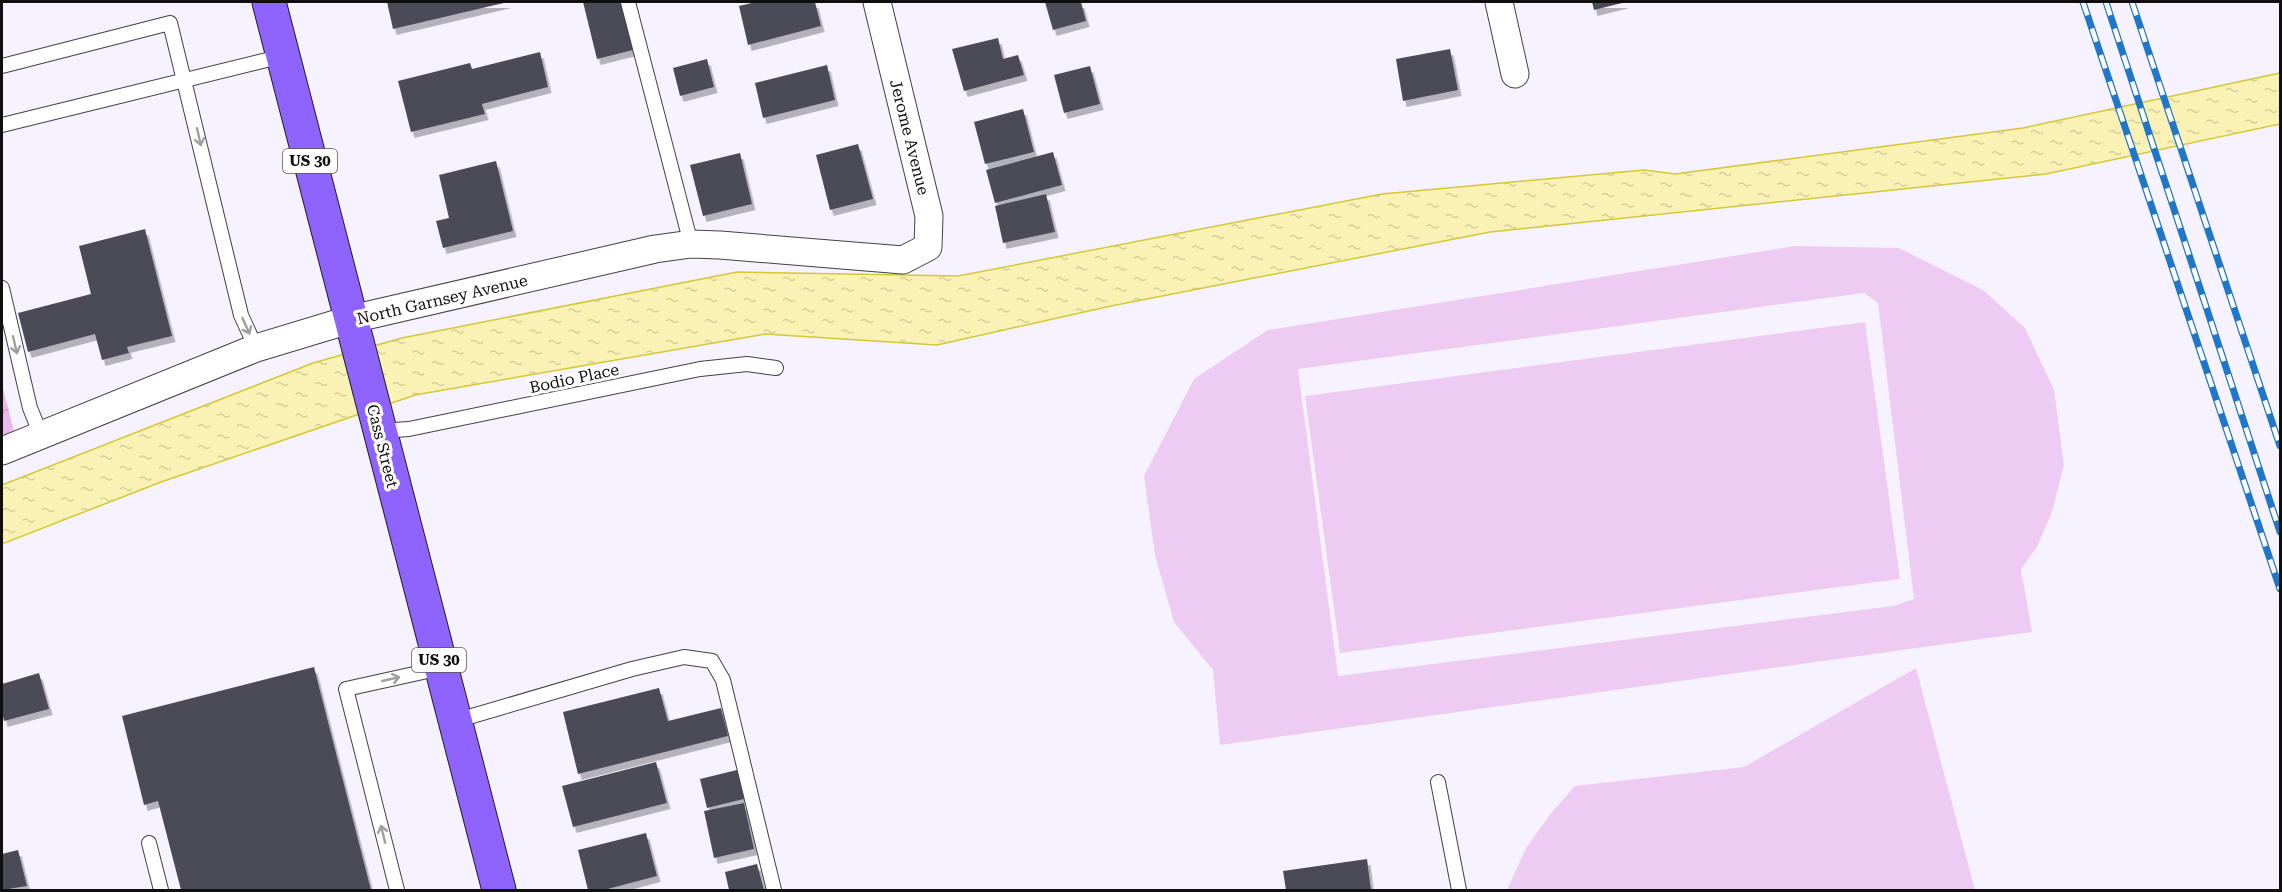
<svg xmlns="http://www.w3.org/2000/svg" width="2282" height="892" font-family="'Roboto Serif',serif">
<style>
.park{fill:url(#park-crowns)}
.pitch{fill:#eecbf3;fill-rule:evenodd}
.water{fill:url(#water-ripples);stroke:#d4c837;stroke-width:1.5}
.building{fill:#4b4c59;filter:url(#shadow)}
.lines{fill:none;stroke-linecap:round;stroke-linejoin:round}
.service-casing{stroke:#424242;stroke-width:16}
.minor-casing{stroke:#424242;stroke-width:29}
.primary-casing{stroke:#202020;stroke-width:35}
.service{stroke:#fff;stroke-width:14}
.minor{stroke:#fff;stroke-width:27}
.primary{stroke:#8f63fe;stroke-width:33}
.rail-casing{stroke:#2076c7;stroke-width:7}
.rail{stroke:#fff;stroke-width:4.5;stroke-dasharray:14;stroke-linecap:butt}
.oneway{stroke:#9f9f9f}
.labels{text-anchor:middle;stroke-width:6;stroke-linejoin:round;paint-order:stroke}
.shield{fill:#fff;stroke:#575757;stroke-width:1.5}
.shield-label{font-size:15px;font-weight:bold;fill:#0f0f0f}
.street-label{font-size:16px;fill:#0f0f0f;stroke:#fff}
</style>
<defs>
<pattern id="park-crowns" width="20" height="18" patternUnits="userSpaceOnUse" patternTransform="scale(1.5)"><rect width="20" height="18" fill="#ecb9eb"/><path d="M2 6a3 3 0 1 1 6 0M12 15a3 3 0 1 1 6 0" fill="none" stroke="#c99ec8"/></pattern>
<pattern id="water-ripples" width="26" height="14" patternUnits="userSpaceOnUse" patternTransform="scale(1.5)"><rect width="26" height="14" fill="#f9f2b4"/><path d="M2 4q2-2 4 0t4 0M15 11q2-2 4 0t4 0" fill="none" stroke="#d4ce9a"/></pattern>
<filter id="shadow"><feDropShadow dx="3.5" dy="6" stdDeviation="0" flood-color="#0004"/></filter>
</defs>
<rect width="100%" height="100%" fill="#f6f2ff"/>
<!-- park -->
<path class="park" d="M 2,384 L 16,439 L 2,444 Z"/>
<!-- pitch -->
<g class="pitch">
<path d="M 1796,246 L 1899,248 L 1983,290 L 2025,328 L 2054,390 L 2064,465 L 2052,512 L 2037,547 L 2021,569 L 2032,632 L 1220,745 L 1213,670 L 1174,622 L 1155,555 L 1144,476 L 1194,379 L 1268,330 ZM 1864,293 L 1878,303 L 1914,599 L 1893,606 L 1338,676 L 1298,369 Z"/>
<path d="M 1865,322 L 1900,579 L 1340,653 L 1305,396 Z"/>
<path d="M 1916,668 L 1975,890 L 1507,890 L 1526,848 L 1552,812 L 1575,786 L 1744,767 Z"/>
</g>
<!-- water -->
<path class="water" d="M 2280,73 L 2280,124 L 2046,174 L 1490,232 L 1111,306 L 937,345 L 765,334 L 415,395 L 161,482 L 2,544 L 2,485 L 313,363 L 402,338 L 737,272 L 958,276 L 1382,194 L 1644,170 L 1675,174 L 2023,128 Z"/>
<!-- building -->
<g class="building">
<path d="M 387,2 L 508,2 L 393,29 Z"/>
<path d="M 583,2 L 625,2 L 637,49 L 597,59 Z"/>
<path d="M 756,2 L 815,2 L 821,26 L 748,45 L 739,6 Z"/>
<path d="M 1045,2 L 1081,2 L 1086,21 L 1053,30 Z"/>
<path d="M 1592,2 L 1626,2 L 1594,10 Z"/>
<path d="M 998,38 L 1003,59 L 1018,55 L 1024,75 L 964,91 L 952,49 Z"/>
<path d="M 1450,49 L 1458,90 L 1403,101 L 1396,59 Z"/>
<path d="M 540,52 L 548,87 L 482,104 L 485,114 L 411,132 L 398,81 L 470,63 L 472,69 Z"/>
<path d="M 707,59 L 714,87 L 680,96 L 673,68 Z"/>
<path d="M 827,65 L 835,100 L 763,118 L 755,83 Z"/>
<path d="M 1090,66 L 1100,104 L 1064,113 L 1054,75 Z"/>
<path d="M 1023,109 L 1034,152 L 985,164 L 974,122 Z"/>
<path d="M 858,144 L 873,199 L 830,210 L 816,155 Z"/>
<path d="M 1053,152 L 1062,185 L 995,203 L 986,170 Z"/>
<path d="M 740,153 L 752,204 L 703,216 L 690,165 Z"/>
<path d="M 496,161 L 513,231 L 443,248 L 436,221 L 449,218 L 439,175 Z"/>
<path d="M 1046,194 L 1055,232 L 1003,243 L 995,206 Z"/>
<path d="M 145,229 L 172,336 L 127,347 L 129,353 L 102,360 L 95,334 L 28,352 L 18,313 L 91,294 L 79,246 Z"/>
<path d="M 314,667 L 371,890 L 181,890 L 158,801 L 144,805 L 122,716 Z"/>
<path d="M 39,673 L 49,709 L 4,721 L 2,711 L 2,684 Z"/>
<path d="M 659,688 L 668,721 L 721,708 L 728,736 L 578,774 L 563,712 Z"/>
<path d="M 656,762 L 667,803 L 573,827 L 562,786 Z"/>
<path d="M 737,770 L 744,799 L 707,808 L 700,779 Z"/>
<path d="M 744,803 L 754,849 L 714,858 L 704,811 Z"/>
<path d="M 646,833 L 657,876 L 604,890 L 588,890 L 578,850 Z"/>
<path d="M 18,850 L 27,886 L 2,890 L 2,854 Z"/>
<path d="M 1367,859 L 1371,890 L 1286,890 L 1283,871 Z"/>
<path d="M 757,864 L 764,890 L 729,890 L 725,872 Z"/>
</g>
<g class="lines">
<defs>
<g id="service">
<path d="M 628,2 L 691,244"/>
<path d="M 2,66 L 170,23 L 241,315 L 256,348"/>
<path d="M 2,125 L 283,56"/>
<path d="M 2,288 L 30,408 L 41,435"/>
<path d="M 380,431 L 409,429 L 700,369 L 747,364 L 776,368"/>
<path d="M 455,721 L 632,669 L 684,657 L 712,661 L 723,680 L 774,890"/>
<path d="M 1438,782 L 1459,890"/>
<path d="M 149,843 L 161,890"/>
<path d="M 397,890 L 346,689 L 441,668"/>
</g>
<g id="minor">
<path d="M 1499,2 L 1515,74"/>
<path d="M 2,451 L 256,348 L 352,319 L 655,249 L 691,244 L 720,245 L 903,260 L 928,247 L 929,216 L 877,2"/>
</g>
<path id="primary" d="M 269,2 L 499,890"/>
</defs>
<!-- service casing -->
<use href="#service" class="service-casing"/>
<!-- minor casing -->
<use href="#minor" class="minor-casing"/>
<!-- primary casing -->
<use href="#primary" class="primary-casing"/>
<!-- service -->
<use href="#service" class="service"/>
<!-- minor -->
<use href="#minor" class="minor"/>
<!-- primary -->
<use href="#primary" class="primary"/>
<defs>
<g id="rail">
<path d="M 2083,2 L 2280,589"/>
<path d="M 2106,2 L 2280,532"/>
<path d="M 2132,2 L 2280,446"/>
</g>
</defs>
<!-- rail casing -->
<use href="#rail" class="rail-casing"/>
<!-- rail -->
<use href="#rail" class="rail"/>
</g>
<!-- one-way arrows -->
<defs><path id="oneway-shaft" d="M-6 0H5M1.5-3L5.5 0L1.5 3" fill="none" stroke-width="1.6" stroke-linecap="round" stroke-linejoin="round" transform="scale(1.5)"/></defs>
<g class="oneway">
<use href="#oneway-shaft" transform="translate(199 137) rotate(77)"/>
<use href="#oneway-shaft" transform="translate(246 326) rotate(66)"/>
<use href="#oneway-shaft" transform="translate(15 345) rotate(77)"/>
<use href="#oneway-shaft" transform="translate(391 679) rotate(-13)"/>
<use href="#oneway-shaft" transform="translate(383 834) rotate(-104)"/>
</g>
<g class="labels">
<!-- shield labels -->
<g class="shield">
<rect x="283" y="149" width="54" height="24" rx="4.5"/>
<rect x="412" y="648" width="54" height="24" rx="4.5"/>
</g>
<g class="shield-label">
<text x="310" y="166">US 30</text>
<text x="439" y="665">US 30</text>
</g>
<!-- street labels -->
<g class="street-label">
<text transform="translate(910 137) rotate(76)" y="6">Jerome Avenue</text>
<text transform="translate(442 299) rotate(-13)" y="6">North Garnsey Avenue</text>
<text transform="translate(574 378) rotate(-12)" y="6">Bodio Place</text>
<text transform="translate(383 446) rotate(76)" y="6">Cass Street</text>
</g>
</g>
<!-- border -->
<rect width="2282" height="892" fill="none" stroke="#0f0f0f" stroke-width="6"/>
</svg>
